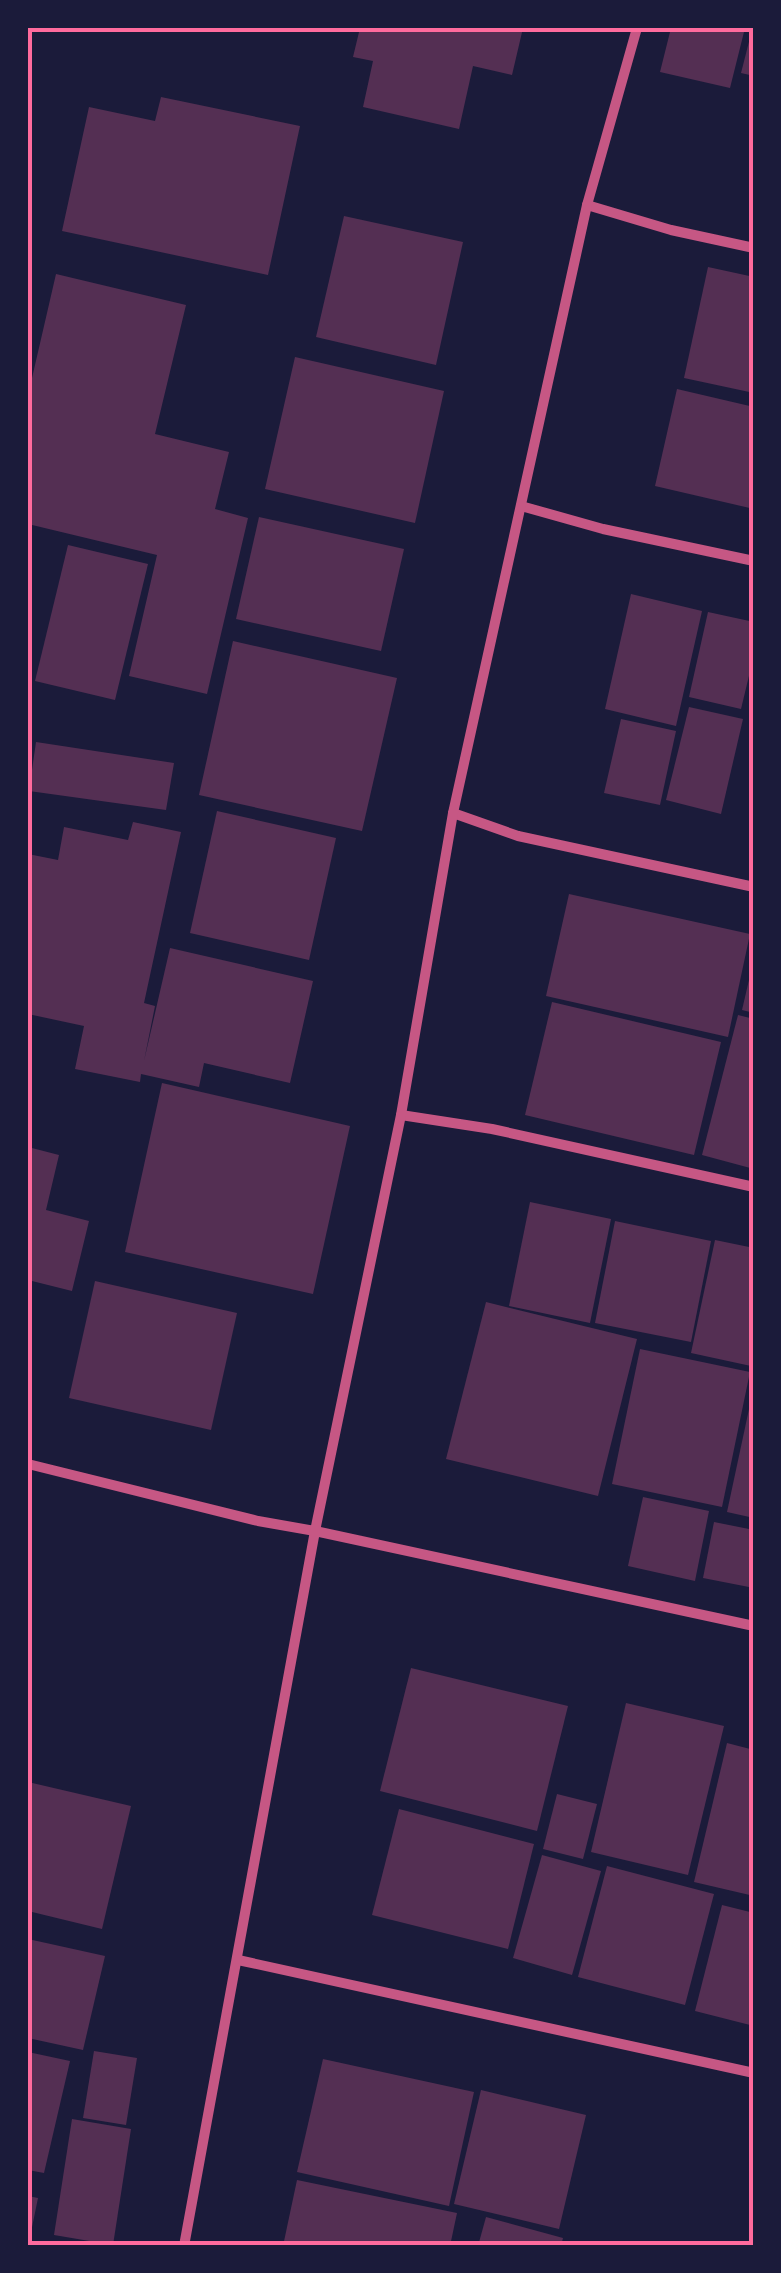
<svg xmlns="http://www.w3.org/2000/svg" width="781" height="2273" font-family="'DejaVu Sans',sans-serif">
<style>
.building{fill:#542f53}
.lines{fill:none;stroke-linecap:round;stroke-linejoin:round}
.minor{stroke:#c65784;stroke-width:10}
.neatline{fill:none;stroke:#ff6b9d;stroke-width:4}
</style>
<rect width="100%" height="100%" fill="#1b1b3a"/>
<!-- building -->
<g class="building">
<path d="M 360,28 L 523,28 L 512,75 L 473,66 L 459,129 L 363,107 L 373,61 L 353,57 Z"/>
<path d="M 671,28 L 745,28 L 730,88 L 660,72 Z"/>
<path d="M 752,30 L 754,30 L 754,76 L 741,73 Z"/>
<path d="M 161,97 L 300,126 L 268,275 L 62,231 L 89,107 L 155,121 Z"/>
<path d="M 344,216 L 463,242 L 436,365 L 316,337 Z"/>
<path d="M 708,267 L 754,277 L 754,393 L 684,378 Z"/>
<path d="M 56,274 L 186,305 L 155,434 L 229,452 L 215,509 L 248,518 L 207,694 L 129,676 L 157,555 L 28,524 L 28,377 L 32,378 Z"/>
<path d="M 295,357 L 444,391 L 415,523 L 265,489 Z"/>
<path d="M 677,389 L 754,407 L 754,509 L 655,486 Z"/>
<path d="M 259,517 L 404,549 L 381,651 L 236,619 Z"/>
<path d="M 68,545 L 148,564 L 115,700 L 35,681 Z"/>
<path d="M 631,594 L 702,611 L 676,726 L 605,709 Z"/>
<path d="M 708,612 L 754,622 L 754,655 L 741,709 L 689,697 Z"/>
<path d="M 233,641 L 397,678 L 362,831 L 199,795 Z"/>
<path d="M 689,707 L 743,719 L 721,814 L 666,800 Z"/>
<path d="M 621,719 L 676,731 L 660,805 L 604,793 Z"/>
<path d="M 36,742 L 174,763 L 166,810 L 29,791 Z"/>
<path d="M 217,811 L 336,838 L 309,960 L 190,933 Z"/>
<path d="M 133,822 L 181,832 L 144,1003 L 155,1006 L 144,1061 L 170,948 L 313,981 L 290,1083 L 204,1063 L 199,1087 L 141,1074 L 140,1082 L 75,1069 L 84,1026 L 28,1014 L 28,854 L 58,860 L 64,827 L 128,840 Z"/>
<path d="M 569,894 L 750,934 L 728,1037 L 546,996 Z"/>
<path d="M 752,967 L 754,967 L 754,1013 L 742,1010 Z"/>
<path d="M 552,1002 L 721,1042 L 694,1155 L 525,1115 Z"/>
<path d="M 738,1015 L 754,1019 L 754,1169 L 702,1155 Z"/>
<path d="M 162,1083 L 350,1126 L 313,1294 L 125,1252 Z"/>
<path d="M 28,1147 L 59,1155 L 46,1210 L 89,1221 L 72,1291 L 28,1280 Z"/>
<path d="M 530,1202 L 611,1219 L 590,1323 L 509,1306 Z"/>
<path d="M 615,1221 L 711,1241 L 691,1342 L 595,1323 Z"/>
<path d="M 715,1240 L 754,1248 L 754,1356 L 751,1366 L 691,1353 Z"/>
<path d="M 95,1281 L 237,1313 L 211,1430 L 69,1398 Z"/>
<path d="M 486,1302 L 637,1339 L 598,1496 L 446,1459 Z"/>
<path d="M 640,1349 L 750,1372 L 722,1507 L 612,1484 Z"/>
<path d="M 752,1395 L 754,1395 L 754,1518 L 727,1512 Z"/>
<path d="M 643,1497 L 709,1511 L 695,1581 L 628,1566 Z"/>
<path d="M 714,1522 L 754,1530 L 754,1588 L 703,1578 Z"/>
<path d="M 411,1668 L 568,1706 L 537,1831 L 380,1791 Z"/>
<path d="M 626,1703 L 724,1726 L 688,1875 L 591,1852 Z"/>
<path d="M 727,1743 L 754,1750 L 754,1896 L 694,1882 Z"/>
<path d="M 28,1782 L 131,1806 L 102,1929 L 28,1911 Z"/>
<path d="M 557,1794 L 597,1804 L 583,1859 L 543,1849 Z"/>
<path d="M 399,1809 L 534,1844 L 508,1949 L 372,1915 Z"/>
<path d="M 542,1855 L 601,1871 L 572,1975 L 513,1958 Z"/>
<path d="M 607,1866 L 714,1894 L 685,2005 L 578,1977 Z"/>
<path d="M 722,1905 L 754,1913 L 754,2026 L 695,2011 Z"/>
<path d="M 28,1939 L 105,1956 L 83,2050 L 28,2038 Z"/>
<path d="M 94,2051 L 137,2058 L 126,2125 L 83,2118 Z"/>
<path d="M 28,2052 L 70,2061 L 44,2173 L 28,2170 Z"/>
<path d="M 323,2059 L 474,2092 L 449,2206 L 297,2172 Z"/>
<path d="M 481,2090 L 586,2115 L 559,2229 L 454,2204 Z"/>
<path d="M 72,2119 L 131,2129 L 113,2245 L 54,2235 Z"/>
<path d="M 297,2180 L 457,2213 L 450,2246 L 283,2246 Z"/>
<path d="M 28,2196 L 38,2198 L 29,2242 L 28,2242 Z"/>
<path d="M 486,2217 L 563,2238 L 561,2246 L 478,2246 Z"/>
</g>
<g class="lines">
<!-- minor -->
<g class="minor">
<path d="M 587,205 L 671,230 L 754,248"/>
<path d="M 521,506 L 603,529 L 754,561"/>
<path d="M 453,813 L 518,836 L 754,887"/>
<path d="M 401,1115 L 492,1129 L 754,1187"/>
<path d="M 28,1464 L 258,1521 L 315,1531 L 754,1626"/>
<path d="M 238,1960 L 754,2073"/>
<path d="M 184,2246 L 315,1531 L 401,1115 L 453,813 L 587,205 L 637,28"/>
</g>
</g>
<!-- border -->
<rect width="781" height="2273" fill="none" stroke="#1b1b3a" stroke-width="60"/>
<rect x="30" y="30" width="721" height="2213" class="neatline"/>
</svg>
